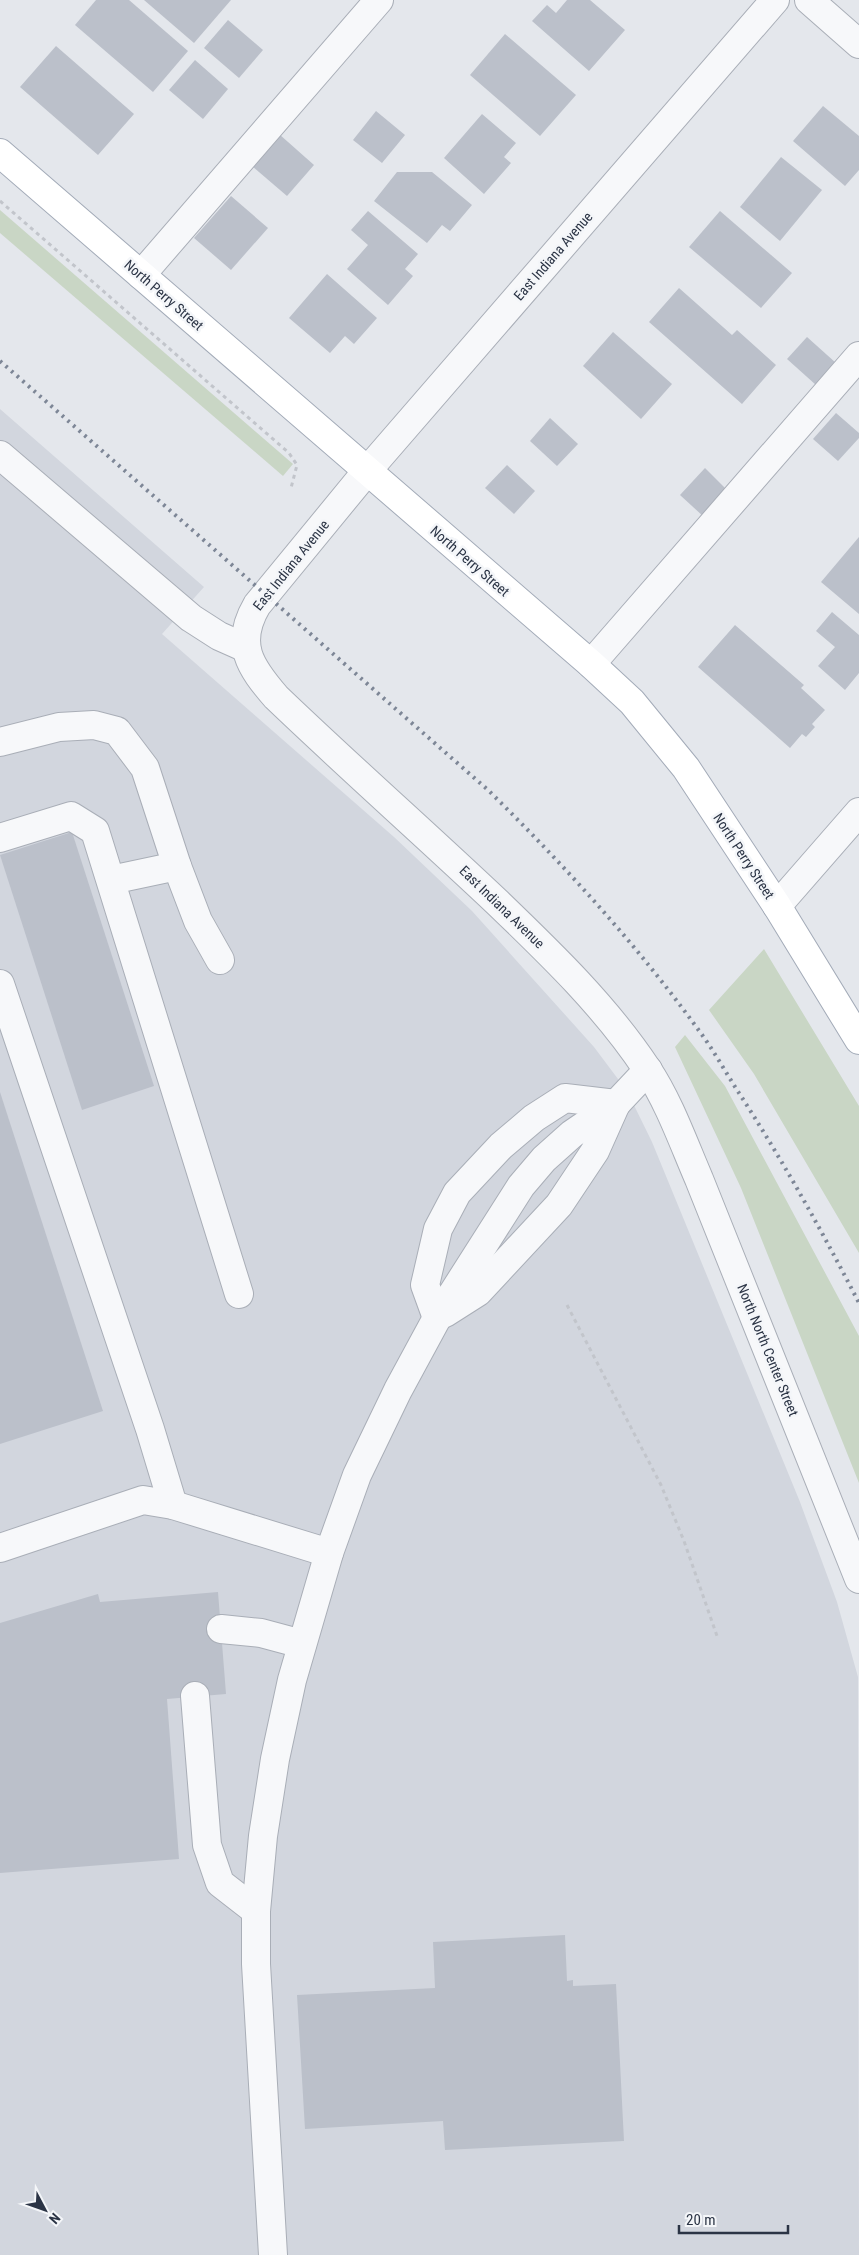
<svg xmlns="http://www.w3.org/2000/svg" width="859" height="2255" font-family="'Roboto Condensed',sans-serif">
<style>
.built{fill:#d2d6de}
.green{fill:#c9d6c5}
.building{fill:#bbc0ca}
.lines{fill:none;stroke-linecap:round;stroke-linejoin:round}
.minor-casing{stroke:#a9aeb7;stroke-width:30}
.major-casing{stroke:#a3abb8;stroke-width:30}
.path{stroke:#c2c5cb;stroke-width:3;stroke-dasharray:4 4;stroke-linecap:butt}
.minor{stroke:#f7f8fa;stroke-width:28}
.major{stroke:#fff;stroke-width:28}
.rail{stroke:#7d8696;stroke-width:4;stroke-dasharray:2.5 5;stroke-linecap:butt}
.labels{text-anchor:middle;stroke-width:5;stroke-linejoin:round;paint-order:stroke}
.street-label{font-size:14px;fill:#2b3445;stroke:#f4f6f9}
</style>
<rect width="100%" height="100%" fill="#e4e7ec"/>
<!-- built -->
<path class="built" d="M 0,409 L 204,587 L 162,634 L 394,837 L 472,911 L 594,1047 L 627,1091 L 652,1142 L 800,1502 L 837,1602 L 858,1677 L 859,2255 L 0,2255 Z"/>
<!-- green -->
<g class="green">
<path d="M 0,210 L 293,464 L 283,476 L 0,233 Z"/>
<path d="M 764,949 L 859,1106 L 859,1253 L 754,1074 L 709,1010 Z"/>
<path d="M 685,1035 L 725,1086 L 859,1336 L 859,1483 L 741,1188 L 675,1047 Z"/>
</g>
<!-- building -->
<g class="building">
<path d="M 96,0 L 129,0 L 188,51 L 153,92 L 75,25 Z"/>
<path d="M 144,0 L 231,0 L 194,43 Z"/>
<path d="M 567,0 L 590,0 L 625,30 L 589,71 L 532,21 L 547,5 L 556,13 Z"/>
<path d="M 228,20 L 263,50 L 239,78 L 204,48 Z"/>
<path d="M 505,34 L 576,95 L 540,136 L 470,75 Z"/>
<path d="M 56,46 L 134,114 L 98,155 L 20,87 Z"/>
<path d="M 195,60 L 228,89 L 203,119 L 169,90 Z"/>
<path d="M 823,106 L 859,136 L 859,170 L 845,186 L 793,141 Z"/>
<path d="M 376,111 L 405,135 L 382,163 L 353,140 Z"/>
<path d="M 482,114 L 516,143 L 504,157 L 511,163 L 484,194 L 444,158 Z"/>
<path d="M 279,134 L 314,165 L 287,196 L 252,166 Z"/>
<path d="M 781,157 L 822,190 L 780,241 L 740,207 Z"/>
<path d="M 397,172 L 432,172 L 472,205 L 450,231 L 442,225 L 427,243 L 374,201 Z"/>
<path d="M 231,196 L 268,228 L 231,270 L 194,238 Z"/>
<path d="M 368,211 L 418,254 L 405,269 L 413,276 L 388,305 L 347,269 L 368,245 L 351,230 Z"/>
<path d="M 720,211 L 792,273 L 761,308 L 689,247 Z"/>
<path d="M 327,274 L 377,318 L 354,344 L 345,336 L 330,353 L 289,318 Z"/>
<path d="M 679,288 L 732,335 L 737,330 L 776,365 L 742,404 L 649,322 Z"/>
<path d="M 613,332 L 672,384 L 641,419 L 583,366 Z"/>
<path d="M 807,337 L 836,363 L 816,385 L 787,359 Z"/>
<path d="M 836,413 L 859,433 L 859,438 L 838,461 L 813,439 Z"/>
<path d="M 550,418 L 578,444 L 557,466 L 530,441 Z"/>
<path d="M 507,465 L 535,491 L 514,514 L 485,488 Z"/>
<path d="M 705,468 L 728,491 L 704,517 L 680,495 Z"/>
<path d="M 859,537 L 859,614 L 821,582 Z"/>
<path d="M 832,612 L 859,635 L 859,673 L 845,690 L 818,666 L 835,647 L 816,631 Z"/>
<path d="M 735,625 L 804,685 L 801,688 L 825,710 L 812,724 L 815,727 L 806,737 L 802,734 L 790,748 L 698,667 Z"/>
<path d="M 72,832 L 154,1086 L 82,1110 L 0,855 Z"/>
<path d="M 0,1092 L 103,1411 L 0,1444 Z"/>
<path d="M 218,1592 L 226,1694 L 167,1699 L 179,1859 L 0,1873 L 0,1623 L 98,1594 L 100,1602 Z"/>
<path d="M 565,1935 L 567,1981 L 573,1980 L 573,1986 L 616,1984 L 624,2141 L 445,2150 L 443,2121 L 305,2129 L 297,1995 L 435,1988 L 433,1942 Z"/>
</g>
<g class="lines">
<defs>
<g id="minor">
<path d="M 775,0 L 367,471 L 257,605 C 234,644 250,667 276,697 C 349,767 425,834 498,903 C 552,955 606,1007 647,1069 C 669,1102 683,1142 699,1179 L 859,1579"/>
<path d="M 809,0 L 859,44"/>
<path d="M 141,275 L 379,0"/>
<path d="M 0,455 L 191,618 L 219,636 L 246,648"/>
<path d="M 591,664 L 859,356"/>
<path d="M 0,742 L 59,727 L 94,725 L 117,731 L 145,768 L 177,866 L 198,921 L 220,960"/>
<path d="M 0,838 L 71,816 L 95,831 L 239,1294"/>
<path d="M 111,880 L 177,866"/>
<path d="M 777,906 L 859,812"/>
<path d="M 0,984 L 150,1429 L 173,1505"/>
<path d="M 445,1313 L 478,1292 L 559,1205 L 595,1151 L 616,1104"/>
<path d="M 437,1318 L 425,1285 L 438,1229 L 457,1193 L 501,1146 L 534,1118 L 565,1098 L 616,1104"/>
<path d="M 0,1548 L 143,1500 L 173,1505 L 329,1553"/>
<path d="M 221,1629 L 261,1633 L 302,1644"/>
<path d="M 195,1696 L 207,1845 L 220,1883 L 256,1911"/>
<path d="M 273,2255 L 256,1964 L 256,1911 L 263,1836 L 275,1759 L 292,1680 L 329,1553 L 357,1475 L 398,1390 L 437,1318 L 521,1186 L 544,1159 L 572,1134 L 616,1104 L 648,1070"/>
</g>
<path id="major" d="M 0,153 L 591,664 L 632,702 L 686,768 L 777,906 L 859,1040"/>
</defs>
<!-- minor casing -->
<use href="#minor" class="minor-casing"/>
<!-- major casing -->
<use href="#major" class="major-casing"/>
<!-- path -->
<g class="path">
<path d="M 0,201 L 289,453 L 297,465 L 291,488"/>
<path d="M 567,1305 L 661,1485 L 684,1541 L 717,1636"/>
</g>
<!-- minor -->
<use href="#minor" class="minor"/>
<!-- major -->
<use href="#major" class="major"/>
<!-- rail -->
<path class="rail" d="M 0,361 L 488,790 C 565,866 637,945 700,1032 C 714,1051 726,1073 739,1093 C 783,1161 822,1231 859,1303"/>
</g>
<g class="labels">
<!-- street labels -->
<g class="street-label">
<text transform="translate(553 256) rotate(-49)" y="5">East Indiana Avenue</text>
<text transform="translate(164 295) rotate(41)" y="5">North Perry Street</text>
<text transform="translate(470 561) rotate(41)" y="5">North Perry Street</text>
<text transform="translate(291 565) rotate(-51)" y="5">East Indiana Avenue</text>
<text transform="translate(744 856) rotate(57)" y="5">North Perry Street</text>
<text transform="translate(502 907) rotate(44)" y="5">East Indiana Avenue</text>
<text transform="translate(768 1350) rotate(68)" y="5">North North Center Street</text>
</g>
</g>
<!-- north arrow -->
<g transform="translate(45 2210) rotate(131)" stroke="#f4f6f9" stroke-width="4" paint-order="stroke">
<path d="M0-4L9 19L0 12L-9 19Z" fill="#2b3445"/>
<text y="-8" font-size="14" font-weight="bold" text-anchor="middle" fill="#2b3445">N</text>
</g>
<!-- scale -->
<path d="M679 2225v8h109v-8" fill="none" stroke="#2b3445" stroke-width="2.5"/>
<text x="686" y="2225" font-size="15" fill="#2b3445" stroke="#f4f6f9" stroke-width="4" paint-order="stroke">20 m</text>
</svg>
